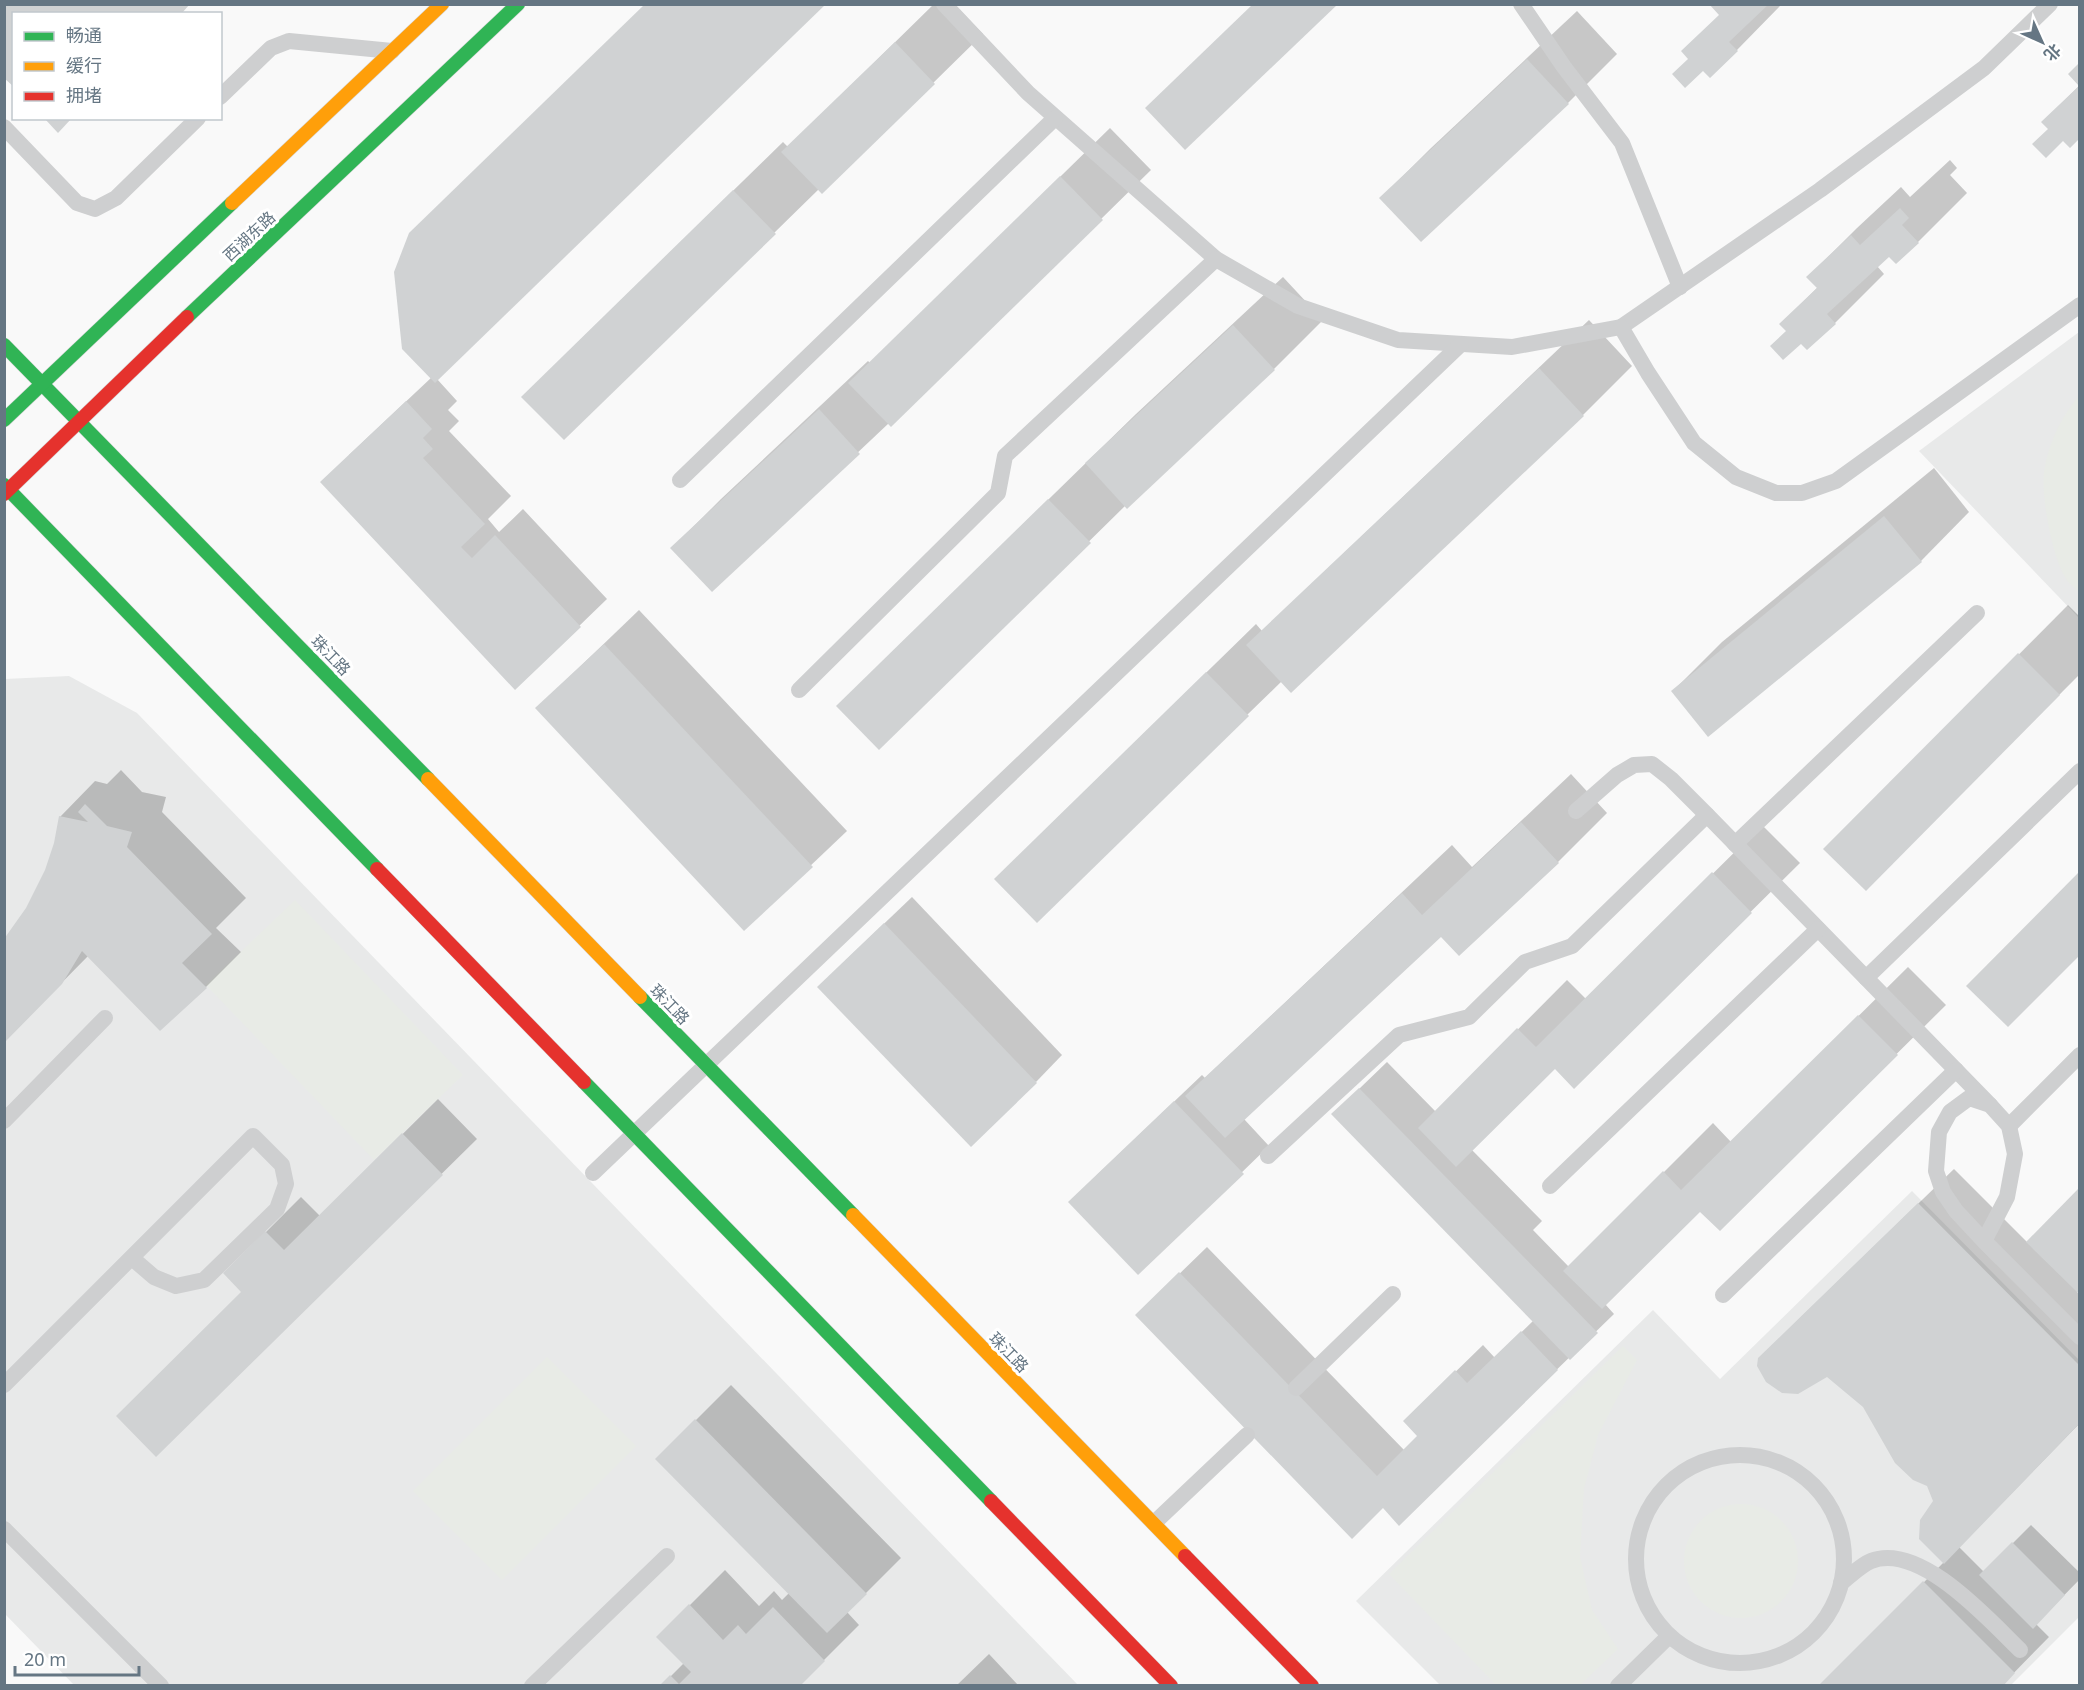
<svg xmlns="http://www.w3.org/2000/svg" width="2084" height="1690" font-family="'Noto Sans','Noto Sans SC',sans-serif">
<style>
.built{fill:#e8e9e9}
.green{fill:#e8ebe6}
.shadow{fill:#0003}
.building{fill:#d0d2d3}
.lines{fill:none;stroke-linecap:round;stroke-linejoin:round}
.fast-casing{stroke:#d5d6d7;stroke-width:15}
.slow-casing{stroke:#d5d6d7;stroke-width:15}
.jam-casing{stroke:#d5d6d7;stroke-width:15}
.lane{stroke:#cecfd0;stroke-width:16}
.fast{stroke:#30b455;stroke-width:14}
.slow{stroke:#ff9f0a;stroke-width:14}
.jam{stroke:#e5322d;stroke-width:14}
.labels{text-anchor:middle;stroke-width:6;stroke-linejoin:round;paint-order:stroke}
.street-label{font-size:16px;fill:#657683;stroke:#fff}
</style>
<rect width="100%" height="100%" fill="#f9f9f9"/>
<!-- built -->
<g class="built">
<path d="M 2079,332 L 2079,618 L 1919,451 Z"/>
<path d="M 69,676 L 137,713 L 1078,1685 L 74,1685 L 5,1614 L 5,679 Z"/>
<path d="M 1912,1191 L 2079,1360 L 2079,1617 L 2011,1685 L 1440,1685 L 1356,1601 L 1653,1310 L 1720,1379 Z"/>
</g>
<!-- green -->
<g class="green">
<path d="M 2079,396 L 2079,592 C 2074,587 2067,582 2064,575 C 2052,554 2039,490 2045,466 C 2050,441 2062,415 2079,396 Z"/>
<path d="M 295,900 L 463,1075 L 374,1160 L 206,985 Z"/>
<path d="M 1623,1346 L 1637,1360 L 1598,1435 L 1584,1489 L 1580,1557 L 1592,1610 L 1618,1649 L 1580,1685 L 1496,1685 L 1389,1574 Z"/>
<path d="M 547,1357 L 636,1446 L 502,1580 L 413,1491 Z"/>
<circle cx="1741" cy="1561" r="57"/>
</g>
<!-- shadow -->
<g class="shadow">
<path d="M 934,4 L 954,4 L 983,34 L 822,192 L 819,189 L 564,438 L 572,348 L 783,142 L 788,147 Z"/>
<path d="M 1711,4 L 1782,4 L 1737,50 L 1690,58 L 1720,14 Z"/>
<path d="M 1577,11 L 1617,54 L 1568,103 L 1381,198 L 1430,149 Z"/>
<path d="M 2080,85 L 2080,137 L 2070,146 L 2043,122 Z"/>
<path d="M 1110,128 L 1151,170 L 891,425 L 889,423 L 712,590 L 672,548 L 721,499 L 868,361 L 870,363 Z"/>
<path d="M 1950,160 L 1957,168 L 1950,175 L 1967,193 L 1918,242 L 1890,255 L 1877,266 L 1884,274 L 1835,323 L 1781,324 L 1818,287 L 1808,277 L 1857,228 L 1901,187 L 1910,197 Z"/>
<path d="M 1283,277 L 1323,320 L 1274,369 L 1126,505 L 879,748 L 887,657 L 1136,414 Z"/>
<path d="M 1589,320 L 1632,366 L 1583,415 L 1291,691 L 1282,681 L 1247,715 L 1045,830 L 1256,624 L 1262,631 Z"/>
<path d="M 432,377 L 437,379 L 457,401 L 448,410 L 459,421 L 449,431 L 511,496 L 488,519 L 499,532 L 523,509 L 607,599 L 515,688 L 349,455 Z"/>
<path d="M 1934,468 L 1969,512 L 1921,561 L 1673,691 L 1722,642 Z"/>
<path d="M 2068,605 L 2080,617 L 2080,674 L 1866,889 L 1825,849 Z"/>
<path d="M 639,610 L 847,831 L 744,929 L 537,708 Z"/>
<path d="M 121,770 L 142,792 L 166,797 L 162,812 L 246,898 L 216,928 L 241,952 L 206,987 L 89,955 L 28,1017 L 28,909 L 46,870 L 56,843 L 60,817 L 95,781 L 107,784 Z"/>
<path d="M 1571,774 L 1607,813 L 1558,862 L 1459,954 L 1441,934 L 1244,1119 L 1269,1146 L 1138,1273 L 1097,1175 L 1202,1075 L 1205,1078 L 1452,845 L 1472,867 Z"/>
<path d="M 1762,825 L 1800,863 L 1574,1087 L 1555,1067 L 1471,1149 L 1542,1221 L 1533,1230 L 1569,1267 L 1713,1123 L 1731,1142 L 1908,967 L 1946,1005 L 1720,1229 L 1700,1209 L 1605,1304 L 1614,1314 L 1399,1523 L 1383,1506 L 1137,1315 L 1207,1247 L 1405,1451 L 1419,1436 L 1405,1421 L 1483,1345 L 1495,1358 L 1534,1320 L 1333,1114 L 1387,1062 L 1436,1112 L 1567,980 L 1586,999 Z"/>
<path d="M 2080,874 L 2080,954 L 2008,1025 L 1968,986 Z"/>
<path d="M 912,897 L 1062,1055 L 1036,1082 L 846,960 Z"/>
<path d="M 438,1099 L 477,1139 L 156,1455 L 243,1292 L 225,1273 L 301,1197 L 320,1216 Z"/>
<path d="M 1954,1169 L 2027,1242 L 2080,1190 L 2080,1289 L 2077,1292 L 2080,1295 L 2080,1423 L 1959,1547 L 1984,1572 L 2031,1525 L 2080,1573 L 2080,1579 L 2036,1624 L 2049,1637 L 2001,1686 L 1821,1686 L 1944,1562 L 1935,1501 L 1928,1485 L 1795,1323 Z"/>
<path d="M 731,1385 L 901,1558 L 847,1612 L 859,1625 L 798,1686 L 661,1686 L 684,1663 L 658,1637 L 725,1570 L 759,1606 L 774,1591 L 782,1600 L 789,1593 L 657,1459 Z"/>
<path d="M 989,1654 L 1019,1686 L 956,1686 Z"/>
</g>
<!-- building -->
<g class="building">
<path d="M 4,4 L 190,4 L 181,14 L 14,14 L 14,87 L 4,78 Z"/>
<path d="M 645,4 L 826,4 L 435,383 L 402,349 L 394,272 L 409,233 Z"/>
<path d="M 1253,4 L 1338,4 L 1185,150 L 1145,108 Z"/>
<path d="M 1709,4 L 1769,4 L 1729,42 L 1738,51 L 1710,78 L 1703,71 L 1685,88 L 1672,74 L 1688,59 L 1681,51 L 1719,15 Z"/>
<path d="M 895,42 L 935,84 L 822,194 L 781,152 Z"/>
<path d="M 1527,59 L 1569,104 L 1421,242 L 1379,198 Z"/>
<path d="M 2079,63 L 2079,139 L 2070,148 L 2063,141 L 2046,158 L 2032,144 L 2048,129 L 2041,122 L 2079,86 L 2068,74 Z"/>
<path d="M 44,118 L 72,118 L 58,133 Z"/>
<path d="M 1060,176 L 1103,220 L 891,427 L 848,383 Z"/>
<path d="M 733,190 L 776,234 L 564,440 L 521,397 Z"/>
<path d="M 1900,208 L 1909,218 L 1902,225 L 1919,243 L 1896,264 L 1889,257 L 1827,314 L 1836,324 L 1807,350 L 1801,344 L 1783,360 L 1770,346 L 1786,331 L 1779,324 L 1817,288 L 1806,277 L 1851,235 L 1860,245 Z"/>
<path d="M 1233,325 L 1275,370 L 1127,509 L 1085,463 Z"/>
<path d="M 1539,368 L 1584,416 L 1291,693 L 1246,645 Z"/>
<path d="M 406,401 L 432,429 L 423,438 L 433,449 L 423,458 L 485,524 L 461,547 L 472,558 L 495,535 L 581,627 L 515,690 L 320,482 Z"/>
<path d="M 819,409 L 860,454 L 712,592 L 670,548 Z"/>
<path d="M 1048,499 L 1091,543 L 879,750 L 836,706 Z"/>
<path d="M 1884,516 L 1922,562 L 1708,737 L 1671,691 Z"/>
<path d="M 604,644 L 813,867 L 744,931 L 535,708 Z"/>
<path d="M 2018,653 L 2060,695 L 1866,891 L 1823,849 Z"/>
<path d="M 1206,672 L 1249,716 L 1037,923 L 994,879 Z"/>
<path d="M 85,804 L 107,826 L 132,832 L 127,847 L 212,934 L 182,963 L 207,988 L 160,1031 L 82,951 L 62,984 L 4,1043 L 4,939 L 26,908 L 45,870 L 54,843 L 59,816 L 88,822 L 78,812 Z"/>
<path d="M 1521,822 L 1559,863 L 1459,956 L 1441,937 L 1225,1138 L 1185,1096 L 1402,893 L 1422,915 Z"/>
<path d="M 1712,872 L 1752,913 L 1574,1089 L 1555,1069 L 1456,1167 L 1418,1128 L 1517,1028 L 1536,1047 Z"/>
<path d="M 2079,872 L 2079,956 L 2008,1027 L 1966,986 Z"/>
<path d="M 884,923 L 1037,1083 L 971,1147 L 817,987 Z"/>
<path d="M 1858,1015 L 1898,1055 L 1720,1231 L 1700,1212 L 1602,1309 L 1563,1271 L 1663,1171 L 1681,1190 Z"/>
<path d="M 1359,1088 L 1598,1333 L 1570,1360 L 1331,1114 Z"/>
<path d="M 1174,1101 L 1244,1174 L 1138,1275 L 1068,1202 Z"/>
<path d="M 402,1133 L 443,1175 L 156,1457 L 116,1416 L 241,1292 L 223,1273 L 265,1231 L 284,1250 Z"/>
<path d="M 2079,1188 L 2079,1291 L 2078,1293 L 2026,1242 Z"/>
<path d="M 1918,1203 L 2079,1365 L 2079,1424 L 1944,1564 L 1919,1539 L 1920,1520 L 1933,1501 L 1927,1486 L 1913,1480 L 1895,1463 L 1863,1407 L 1827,1377 L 1798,1394 L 1782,1393 L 1766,1382 L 1757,1366 L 1758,1358 Z"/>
<path d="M 1179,1272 L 1377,1476 L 1417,1436 L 1403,1421 L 1455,1370 L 1467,1383 L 1521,1331 L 1558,1370 L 1399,1526 L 1383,1508 L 1352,1539 L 1135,1315 Z"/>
<path d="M 695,1419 L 867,1594 L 827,1633 L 655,1459 Z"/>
<path d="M 2012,1542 L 2065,1595 L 2033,1629 L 1979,1575 Z"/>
<path d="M 1923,1581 L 2015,1673 L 2003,1686 L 1818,1686 Z"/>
<path d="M 689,1604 L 723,1640 L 738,1625 L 746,1634 L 773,1607 L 825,1661 L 800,1686 L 659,1686 L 670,1675 L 679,1684 L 691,1672 L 656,1637 Z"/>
</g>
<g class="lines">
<defs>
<g id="fast">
<path d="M 187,317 L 518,4"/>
<path d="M 4,345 L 428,779"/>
<path d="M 4,420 L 232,203"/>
<path d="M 4,485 L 377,869"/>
<path d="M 640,997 L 853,1215"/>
<path d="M 584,1082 L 991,1501"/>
</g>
<g id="slow">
<path d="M 232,203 L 442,4"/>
<path d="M 428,779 L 640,997"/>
<path d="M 853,1215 L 1185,1556"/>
</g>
<g id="jam">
<path d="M 4,494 L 187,317"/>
<path d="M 377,869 L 584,1082"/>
<path d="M 991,1501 L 1171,1686"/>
<path d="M 1185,1556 L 1312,1686"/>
</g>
</defs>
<!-- fast casing -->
<use href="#fast" class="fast-casing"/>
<!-- slow casing -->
<use href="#slow" class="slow-casing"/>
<!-- jam casing -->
<use href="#jam" class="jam-casing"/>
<!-- lane -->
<g class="lane">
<path d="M 944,4 L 1028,93 L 1216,259 L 1298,306 L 1398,340 L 1512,347 L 1621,327 L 1820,190 L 1984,68 L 2050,4"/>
<path d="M 1521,4 L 1564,67 L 1622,143 L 1680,287"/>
<path d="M 220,97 L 271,48 L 289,41 L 392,51"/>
<path d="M 4,127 L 77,203 L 95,209 L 116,198 L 198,118"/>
<path d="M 1621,327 L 1648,373 L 1694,443 L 1736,477 L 1776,493 L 1802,493 L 1836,481 L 2080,305"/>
<path d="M 680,480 L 1055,118"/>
<path d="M 799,690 L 998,493 L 1005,456 L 1216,259"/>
<path d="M 1576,811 L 1617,775 L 1634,765 L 1652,764 L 1671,779 L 1707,815 L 1990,1105"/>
<path d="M 1735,844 L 1977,613"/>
<path d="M 1866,978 L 2080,771"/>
<path d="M 4,1121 L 105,1018"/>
<path d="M 2009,1126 L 2080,1055"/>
<path d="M 1268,1156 L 1399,1035 L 1469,1017 L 1525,962 L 1572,946 L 1707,815"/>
<path d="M 593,1173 L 1461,344"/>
<path d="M 1550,1186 L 1818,929"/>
<path d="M 1984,1241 L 2007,1197 L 2015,1154 L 2009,1126 L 1990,1105 L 1969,1098 L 1950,1112 L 1939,1132 L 1936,1171 L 1943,1192 L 1956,1211 L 1984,1241 L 2080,1337"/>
<path d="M 1723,1295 L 1956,1070"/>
<path d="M 4,1385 L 253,1136 L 282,1165 L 286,1184 L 277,1209 L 204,1280 L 176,1286 L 154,1277 L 132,1258"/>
<path d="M 1296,1388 L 1393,1294"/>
<circle cx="1740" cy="1559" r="104"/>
<path d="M 1154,1523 L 1247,1435"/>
<path d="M 4,1529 L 161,1686"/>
<path d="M 1841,1583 C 1850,1576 1861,1565 1871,1561 C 1920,1542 1988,1619 2020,1650"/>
<path d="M 532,1686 L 667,1556"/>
<path d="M 1618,1686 L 1669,1636"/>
</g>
<!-- fast -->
<use href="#fast" class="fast"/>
<!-- slow -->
<use href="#slow" class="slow"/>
<!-- jam -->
<use href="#jam" class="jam"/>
</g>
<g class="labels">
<!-- street labels -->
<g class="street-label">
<text transform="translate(249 236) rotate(-43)" y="6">西湖东路</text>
<text transform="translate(331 655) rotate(46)" y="6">珠江路</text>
<text transform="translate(670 1004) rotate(46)" y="6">珠江路</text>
<text transform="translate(1009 1352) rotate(46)" y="6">珠江路</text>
</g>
</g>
<!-- border -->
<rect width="2084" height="1690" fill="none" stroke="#657683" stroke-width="12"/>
<!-- legend -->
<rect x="12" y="12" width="210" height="108" fill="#ffffff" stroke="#c1c8cd" stroke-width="1.5"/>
<rect x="24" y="32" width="30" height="9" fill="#30b455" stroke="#c1c8cd" stroke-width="1.5"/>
<text x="66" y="42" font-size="18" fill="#657683">畅通</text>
<rect x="24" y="62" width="30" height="9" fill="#ff9f0a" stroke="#c1c8cd" stroke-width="1.5"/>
<text x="66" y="72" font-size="18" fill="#657683">缓行</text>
<rect x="24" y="92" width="30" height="9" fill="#e5322d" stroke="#c1c8cd" stroke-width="1.5"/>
<text x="66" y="102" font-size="18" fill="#657683">拥堵</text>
<!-- north arrow -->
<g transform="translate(2042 42) rotate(135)" stroke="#ffffff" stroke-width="4.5" paint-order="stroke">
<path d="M0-4.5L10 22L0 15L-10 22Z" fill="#657683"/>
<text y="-9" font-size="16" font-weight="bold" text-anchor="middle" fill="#657683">北</text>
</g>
<!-- scale -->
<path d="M15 1666v9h124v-9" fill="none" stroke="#657683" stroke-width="3"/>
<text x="24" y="1666" font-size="18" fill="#657683" stroke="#ffffff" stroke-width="4.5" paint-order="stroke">20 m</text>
</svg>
